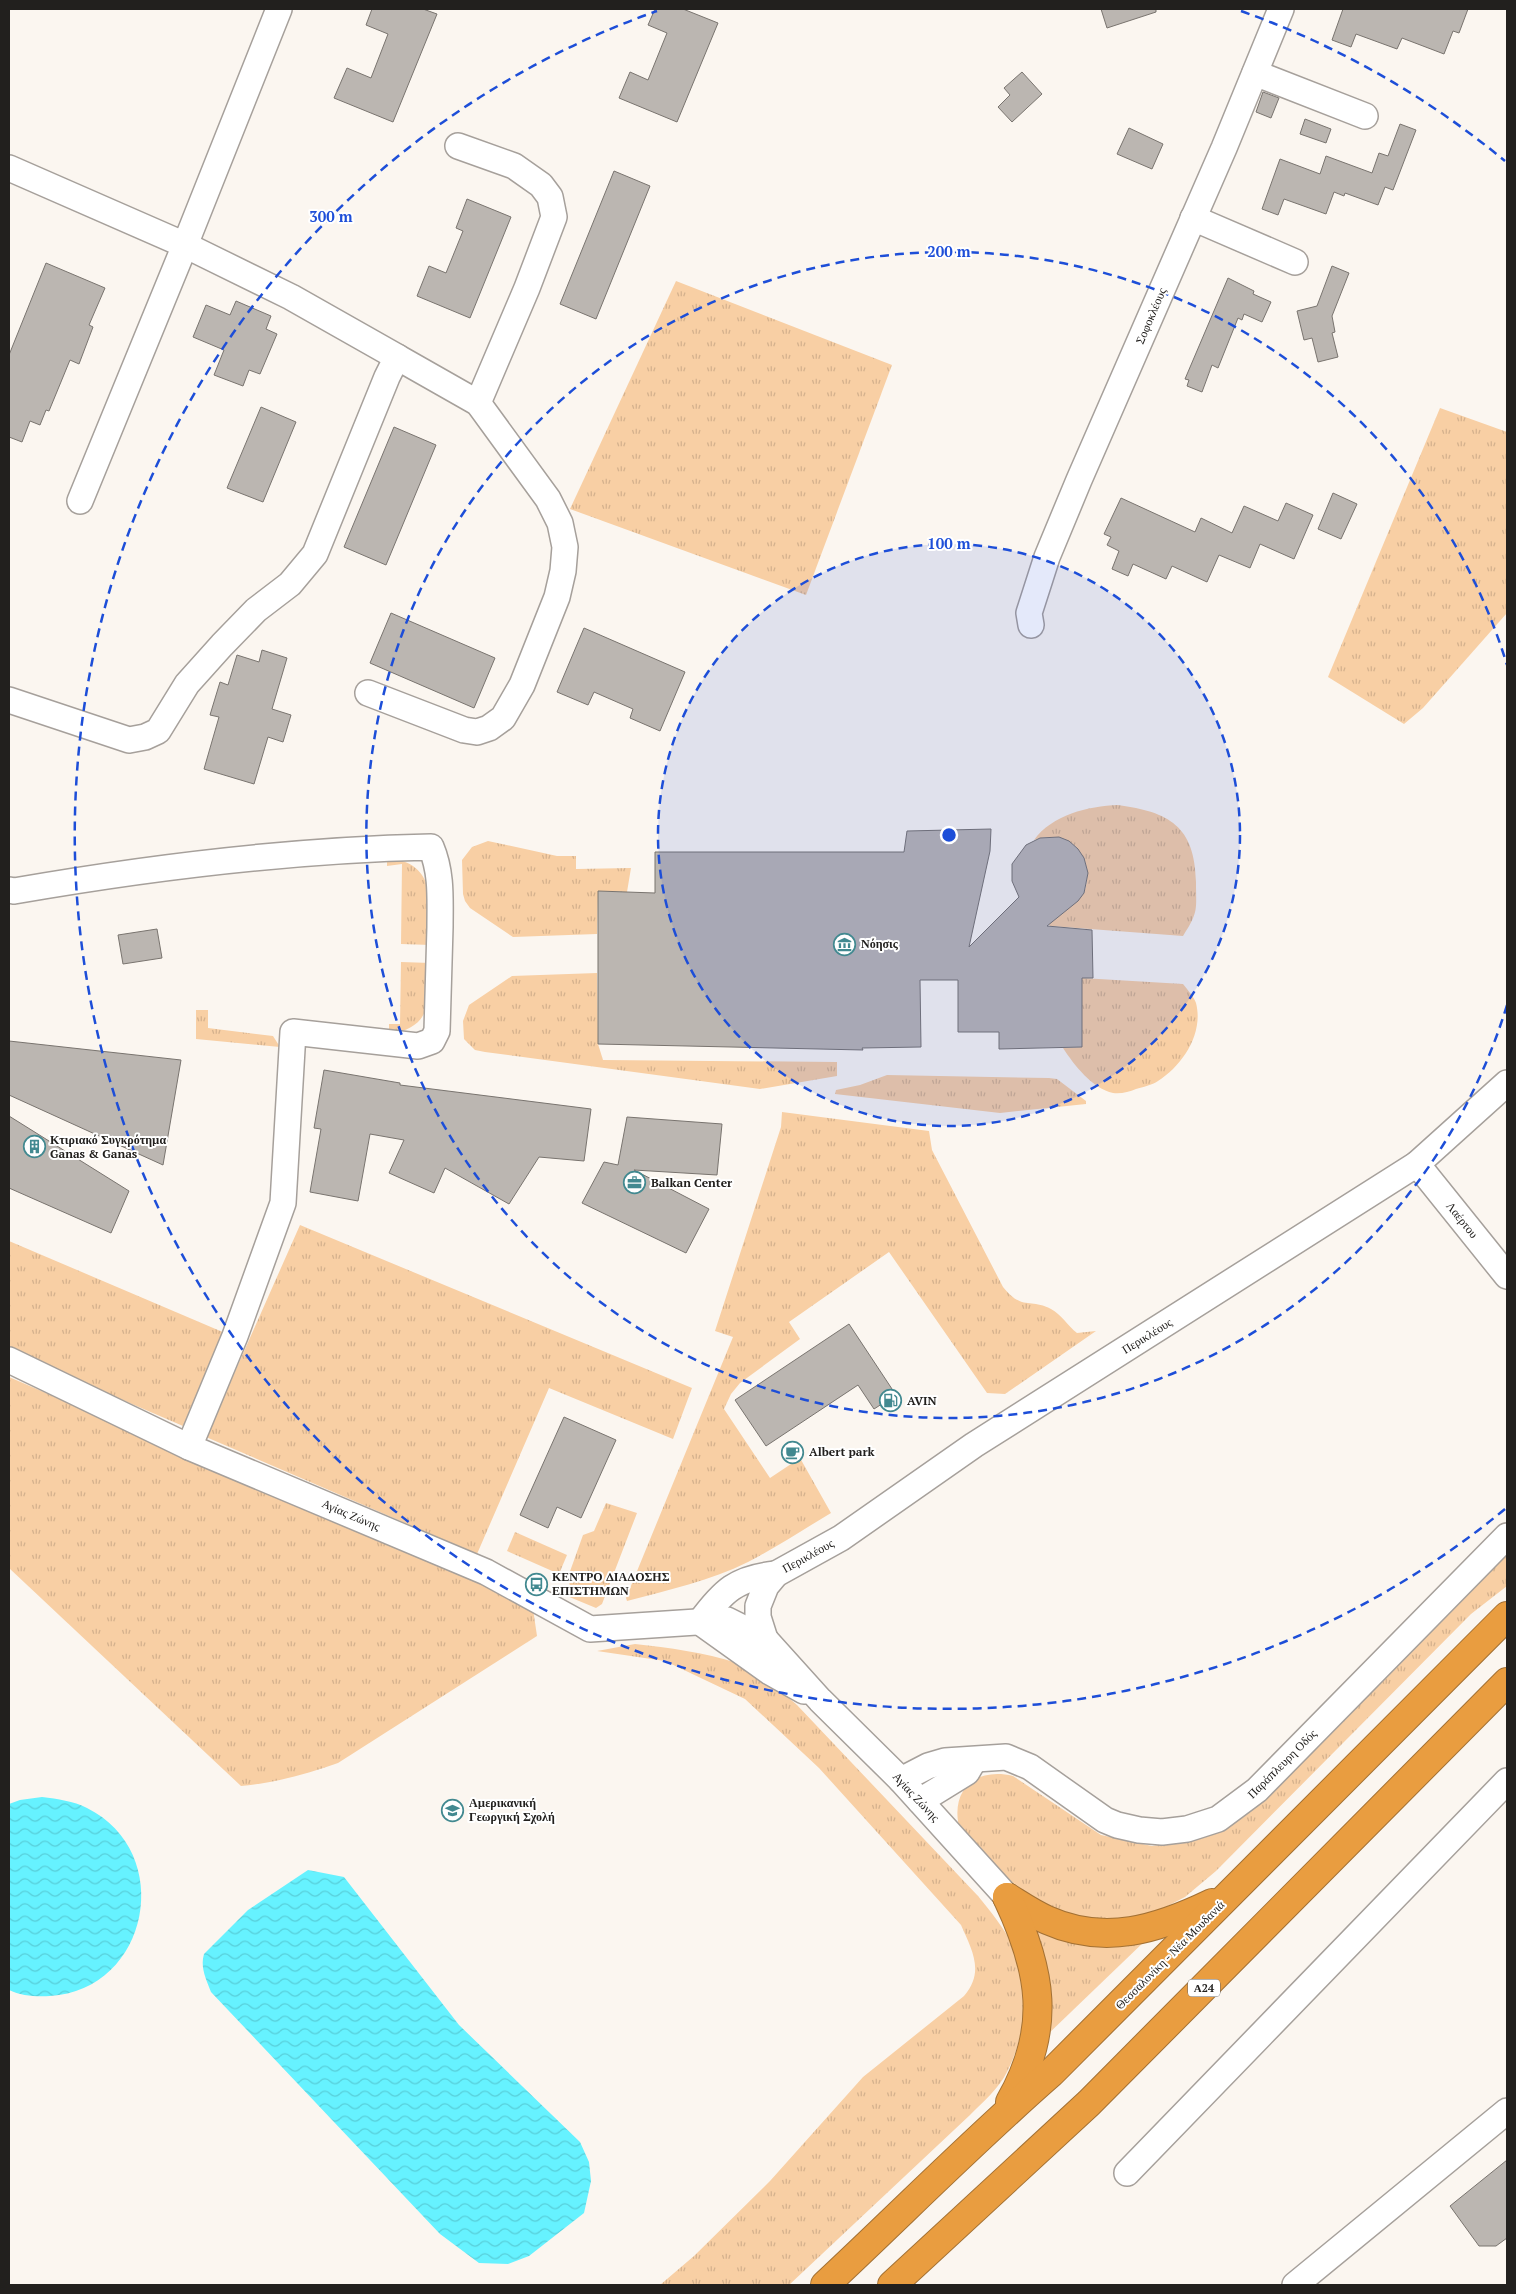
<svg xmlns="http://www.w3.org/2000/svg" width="1516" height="2294" font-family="'PT Serif',serif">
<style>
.grass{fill:url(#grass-tufts)}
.water{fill:url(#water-waves)}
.building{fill:#bbb6b1;stroke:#79746f}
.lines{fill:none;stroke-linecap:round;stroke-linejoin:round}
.minor-casing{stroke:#a6a09b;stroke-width:28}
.highway-casing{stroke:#a37134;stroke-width:30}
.minor{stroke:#fff;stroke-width:25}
.highway{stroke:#e99d40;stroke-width:28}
.ring{fill:none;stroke:#1d4ed8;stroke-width:2.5;stroke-dasharray:9 6}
.labels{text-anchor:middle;stroke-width:4;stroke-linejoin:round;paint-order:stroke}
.shield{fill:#fff;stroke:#646362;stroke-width:1}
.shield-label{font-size:11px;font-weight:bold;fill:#22201e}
.street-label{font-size:12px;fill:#22201e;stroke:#fff}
.poi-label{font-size:12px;font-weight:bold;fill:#22201e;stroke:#fff;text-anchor:start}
.centre{fill:#1d4ed8;stroke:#fff;stroke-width:2.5}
.ring-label{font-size:15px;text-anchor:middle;font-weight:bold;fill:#1d4ed8;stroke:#fff;stroke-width:4;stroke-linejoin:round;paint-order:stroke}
</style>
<defs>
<pattern id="grass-tufts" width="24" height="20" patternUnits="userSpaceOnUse" patternTransform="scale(1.25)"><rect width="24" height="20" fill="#f8cfa4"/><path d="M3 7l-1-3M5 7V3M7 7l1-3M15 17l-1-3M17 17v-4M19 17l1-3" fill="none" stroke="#d4b18d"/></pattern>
<pattern id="water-waves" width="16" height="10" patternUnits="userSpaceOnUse" patternTransform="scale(1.25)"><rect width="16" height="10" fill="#66f2ff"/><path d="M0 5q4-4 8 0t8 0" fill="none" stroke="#58cfda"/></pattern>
</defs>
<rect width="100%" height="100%" fill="#fbf6f0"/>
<!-- grass -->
<g class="grass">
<path d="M 676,281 L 892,365 L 806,595 L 570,509 Z"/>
<path d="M 1440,408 L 1507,432 L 1507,613 L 1423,708 L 1404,724 L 1328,677 Z"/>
<path d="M 1118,805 C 1169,812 1195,826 1196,882 C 1196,910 1199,911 1183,936 L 1050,926 L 1046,921 L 1084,893 C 1097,858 1070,827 1034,840 C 1052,815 1088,806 1118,805 Z"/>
<path d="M 488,841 L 557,856 L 576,856 L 576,869 L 631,868 L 627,892 L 598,891 L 597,934 L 513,937 L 470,908 L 465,901 L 463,894 L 462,860 L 472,847 Z"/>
<path d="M 387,858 C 439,863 429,904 431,945 L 401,944 L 402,864 L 387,866 Z"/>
<path d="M 401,962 L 431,963 C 428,1000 434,1027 389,1034 L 389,1024 L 400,1024 Z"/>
<path d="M 597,973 L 598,1044 L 603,1060 L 837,1062 L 837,1076 L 760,1089 L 485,1052 L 475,1050 L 464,1039 L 463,1021 L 469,1005 L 512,976 Z"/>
<path d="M 1082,978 L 1183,984 C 1187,989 1194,997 1196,1003 C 1204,1034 1182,1066 1158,1081 C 1152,1085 1143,1087 1136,1089 C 1129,1092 1121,1094 1113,1093 C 1093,1089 1074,1065 1063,1048 L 1082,1047 Z"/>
<path d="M 196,1010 L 208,1010 L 208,1028 L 273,1036 L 280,1047 L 196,1039 Z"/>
<path d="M 887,1075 L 1049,1078 L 1057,1079 L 1086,1101 L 1086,1104 L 1000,1113 L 835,1094 L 836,1090 L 860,1085 Z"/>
<path d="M 782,1112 L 929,1131 L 932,1150 L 1003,1287 C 1022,1311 1030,1298 1051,1309 C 1061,1314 1068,1326 1077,1333 L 1096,1331 L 1005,1394 L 987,1393 L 889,1252 L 789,1322 L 800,1339 L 740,1383 L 731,1394 L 724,1409 L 770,1478 L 800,1458 L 831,1513 C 804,1529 777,1547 748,1562 C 710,1581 668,1590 627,1601 L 626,1598 L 733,1337 L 715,1331 L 781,1127 Z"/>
<path d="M 300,1225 L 692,1388 L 673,1439 L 549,1388 L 477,1554 L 206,1437 Z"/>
<path d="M 9,1241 L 225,1333 L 183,1426 L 9,1351 Z"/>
<path d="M 9,1377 L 380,1537 L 533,1609 L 537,1636 L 338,1763 C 306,1774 275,1783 241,1786 L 9,1568 Z"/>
<path d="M 606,1503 L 637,1513 L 602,1604 L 596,1608 L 567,1596 L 570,1586 L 568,1577 L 583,1535 L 594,1531 Z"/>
<path d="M 515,1532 L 567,1555 L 559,1574 L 507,1551 Z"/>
<path d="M 1507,1549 L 1507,1586 L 1471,1614 L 1216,1871 L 1185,1897 L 1154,1913 L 1121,1924 L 1083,1924 L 1031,1904 L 960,1831 C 949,1791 974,1767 1013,1776 L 1101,1835 L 1152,1846 L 1192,1840 Z"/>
<path d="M 635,1644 C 669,1648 704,1652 737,1663 C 759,1671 779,1690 797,1705 L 978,1896 C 991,1912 1004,1928 1013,1946 C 1032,1983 1026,2035 1007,2072 C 999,2088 983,2102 970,2115 L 789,2285 L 660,2285 L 694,2256 L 770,2181 L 863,2077 L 964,1996 C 985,1972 972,1950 961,1925 L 819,1768 L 745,1699 L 665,1661 L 597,1651 Z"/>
<path d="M 1025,1922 L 1147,1939 L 1045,2037 Z"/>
</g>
<!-- water -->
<g class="water">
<path d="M 42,1797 C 58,1799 73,1801 87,1808 C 176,1852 150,1990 50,1996 C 37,1997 21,1996 9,1990 L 9,1804 L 20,1800 Z"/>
<path d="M 308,1870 L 344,1877 L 459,2025 L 580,2142 L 589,2162 L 591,2181 L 584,2213 L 529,2256 L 508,2264 L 479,2263 L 440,2234 L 211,1992 C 206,1979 200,1967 204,1954 L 248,1910 Z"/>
</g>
<!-- building -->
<g class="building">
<path d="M 372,9 L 423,9 L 437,14 L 393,122 L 334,98 L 347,68 L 371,78 L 388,34 L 366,25 Z"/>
<path d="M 655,9 L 683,9 L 718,23 L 677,122 L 619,98 L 630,72 L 648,80 L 667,33 L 648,25 Z"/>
<path d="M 1101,9 L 1156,9 L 1156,12 L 1107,28 Z"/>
<path d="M 1343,9 L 1468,9 L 1459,33 L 1453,31 L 1444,54 L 1402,38 L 1397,49 L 1356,34 L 1351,47 L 1332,40 Z"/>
<path d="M 1022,72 L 1042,94 L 1012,122 L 998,107 L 1010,95 L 1004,88 Z"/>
<path d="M 1263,92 L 1279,98 L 1271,118 L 1256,112 Z"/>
<path d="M 1305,119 L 1331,129 L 1326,143 L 1300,134 Z"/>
<path d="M 1400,124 L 1416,130 L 1393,190 L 1385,187 L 1378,205 L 1345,193 L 1344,196 L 1334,192 L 1326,214 L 1284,199 L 1278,215 L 1262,209 L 1280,159 L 1320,174 L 1326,156 L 1372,173 L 1379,153 L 1388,156 Z"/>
<path d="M 1129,128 L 1163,144 L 1152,169 L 1117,154 Z"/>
<path d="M 614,171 L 650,186 L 596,319 L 560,304 Z"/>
<path d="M 467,199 L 511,217 L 470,318 L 417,296 L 429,266 L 446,273 L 463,231 L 456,228 Z"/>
<path d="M 46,263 L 105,288 L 89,325 L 93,327 L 79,364 L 70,360 L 49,411 L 46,410 L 40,425 L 30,421 L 22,442 L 9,437 L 9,355 Z"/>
<path d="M 1332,266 L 1349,273 L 1332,316 L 1335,332 L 1332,333 L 1338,357 L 1318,362 L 1312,338 L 1304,340 L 1297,311 L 1317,306 Z"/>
<path d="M 1228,278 L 1254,291 L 1253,294 L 1271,302 L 1262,322 L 1244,314 L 1242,320 L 1238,318 L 1218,368 L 1212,365 L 1202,392 L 1187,386 L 1189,380 L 1185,379 Z"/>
<path d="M 236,301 L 271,316 L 266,329 L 277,334 L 260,374 L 249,370 L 243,386 L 214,375 L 224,350 L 193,337 L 206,305 L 230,315 Z"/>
<path d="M 261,407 L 296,422 L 263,502 L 227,488 Z"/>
<path d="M 394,427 L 436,445 L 386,565 L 344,547 Z"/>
<path d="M 1333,493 L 1357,504 L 1341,539 L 1318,529 Z"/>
<path d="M 1121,498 L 1195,532 L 1201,518 L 1232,533 L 1244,506 L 1278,521 L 1286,503 L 1313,515 L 1294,559 L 1260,544 L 1250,568 L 1219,555 L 1207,582 L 1172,566 L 1166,579 L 1133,564 L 1128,576 L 1112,569 L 1119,551 L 1107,545 L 1111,537 L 1104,534 Z"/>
<path d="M 391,613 L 495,658 L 474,708 L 370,663 Z"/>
<path d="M 584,628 L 685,672 L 660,731 L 630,718 L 633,709 L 594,692 L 588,705 L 557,692 Z"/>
<path d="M 262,650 L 287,658 L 272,709 L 291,715 L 283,742 L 268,737 L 254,784 L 204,769 L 219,717 L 210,715 L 220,682 L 228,685 L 237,655 L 259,662 Z"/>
<path d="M 991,829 L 990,851 L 969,947 L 1019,897 L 1012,881 L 1012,864 L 1026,845 L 1040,838 L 1059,837 L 1069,841 L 1078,849 L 1084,858 L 1088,873 L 1084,893 L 1078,901 L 1047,926 L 1092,930 L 1093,978 L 1082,978 L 1082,1047 L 999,1049 L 999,1032 L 958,1032 L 958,980 L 920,980 L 921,1047 L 862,1048 L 863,1050 L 598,1044 L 598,891 L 655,893 L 655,852 L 904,852 L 907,831 Z"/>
<path d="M 157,929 L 162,958 L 123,964 L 118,935 Z"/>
<path d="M 9,1041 L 181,1060 L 163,1165 L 9,1095 Z"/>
<path d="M 324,1070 L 400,1083 L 400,1085 L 591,1109 L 584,1161 L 539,1157 L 509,1204 L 445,1168 L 434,1193 L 389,1173 L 404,1140 L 370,1134 L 358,1201 L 310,1192 L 321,1129 L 314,1128 Z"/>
<path d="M 9,1116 L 129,1191 L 111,1233 L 9,1188 Z"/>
<path d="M 627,1117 L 722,1124 L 717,1175 L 634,1170 L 709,1209 L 686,1253 L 582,1203 L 604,1162 L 618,1165 Z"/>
<path d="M 849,1324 L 896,1395 L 874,1409 L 858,1385 L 766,1446 L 735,1400 Z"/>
<path d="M 564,1417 L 616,1440 L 581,1518 L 557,1507 L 548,1528 L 520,1515 Z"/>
<path d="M 1507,2160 L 1507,2238 L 1496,2246 L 1479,2246 L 1450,2206 Z"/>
</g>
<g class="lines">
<defs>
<g id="minor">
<path d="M 1255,73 L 1365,116"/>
<path d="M 458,146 L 514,166 L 541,185 L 550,197 L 554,217 L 527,288 L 478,403"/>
<path d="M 9,168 L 185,245 L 291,297 L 397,357 L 387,377 L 315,554 L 290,584 L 256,610 L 222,645 L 187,684 L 158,731 L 145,737 L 129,740 L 9,700"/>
<path d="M 1193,218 L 1295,262"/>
<path d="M 80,501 L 185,245 L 279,9"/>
<path d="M 1031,625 L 1029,613 L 1047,557 L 1079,480 L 1224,148 L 1281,9"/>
<path d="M 368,693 L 464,730 L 477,732 L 489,728 L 503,718 L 522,685 L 557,597 L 563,571 L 565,547 L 560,523 L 548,499 L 478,403 L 397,357"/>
<path d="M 9,890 L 14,891 C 152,867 291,850 431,847 C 442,873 440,899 440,927 C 439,962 438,996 437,1031 L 432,1041 L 418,1046 L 293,1032 L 283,1203 L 235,1336 L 189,1447"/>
<path d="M 1417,1164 L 1507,1276"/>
<path d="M 9,1360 L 189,1447 L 486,1572 L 590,1629 L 727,1620 L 765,1639 L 820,1700 L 901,1780 L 1007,1897"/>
<path d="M 700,1622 L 770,1672 L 804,1691"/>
<path d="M 700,1622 C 723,1591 736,1578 776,1574"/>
<path d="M 765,1639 L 758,1617 L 758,1606 L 766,1586 L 776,1574 L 841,1538 L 974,1445 L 1417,1164 L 1507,1083"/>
<path d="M 901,1780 L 928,1766 L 945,1761 L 1006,1757 L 1030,1767 L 1105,1820 L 1117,1825 L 1139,1830 L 1162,1832 L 1187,1829 L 1218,1819 L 1257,1790 L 1507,1536"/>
<path d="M 920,1801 L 967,1772 L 974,1760"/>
<path d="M 1127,2173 L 1507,1781"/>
<path d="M 1295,2285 L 1507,2111"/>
</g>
<g id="highway">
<path d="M 1007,1897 C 1020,1905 1033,1914 1047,1920 C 1105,1946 1158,1929 1212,1903"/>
<path d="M 1007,1897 C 1042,1971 1052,2028 1010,2102"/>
<path d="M 825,2285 C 900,2215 973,2141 1051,2073 L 1507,1616"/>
<path d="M 892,2285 L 1089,2103 L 1507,1682"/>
</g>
</defs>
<!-- minor casing -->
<use href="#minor" class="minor-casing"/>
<!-- highway casing -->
<use href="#highway" class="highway-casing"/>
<!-- minor -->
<use href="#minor" class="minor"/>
<!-- highway -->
<use href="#highway" class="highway"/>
</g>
<!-- distance rings -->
<circle cx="949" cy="835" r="291" fill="#1d4ed8" fill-opacity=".12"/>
<g class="ring">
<circle cx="949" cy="835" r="291"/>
<path d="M1507 1005A583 583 0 1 1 1507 665"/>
<path d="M1505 1509A874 874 0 1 1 657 11M1241 11A874 874 0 0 1 1505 161"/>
</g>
<!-- icons -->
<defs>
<symbol id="museum-ring" viewBox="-11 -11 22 22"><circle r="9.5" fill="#fff" stroke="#428990" stroke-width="1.5"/><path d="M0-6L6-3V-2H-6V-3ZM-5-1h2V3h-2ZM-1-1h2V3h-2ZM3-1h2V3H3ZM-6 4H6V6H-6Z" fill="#428990"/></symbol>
<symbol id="building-ring" viewBox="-11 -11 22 22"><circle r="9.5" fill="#fff" stroke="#428990" stroke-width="1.5"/><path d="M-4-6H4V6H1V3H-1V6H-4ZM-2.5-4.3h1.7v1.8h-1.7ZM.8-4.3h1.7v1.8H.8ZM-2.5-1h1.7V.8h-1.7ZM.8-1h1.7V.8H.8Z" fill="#428990"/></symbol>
<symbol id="office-ring" viewBox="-11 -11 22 22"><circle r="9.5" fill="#fff" stroke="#428990" stroke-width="1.5"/><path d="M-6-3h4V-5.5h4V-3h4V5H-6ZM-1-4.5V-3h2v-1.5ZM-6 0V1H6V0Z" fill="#428990"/></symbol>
<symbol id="fuel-ring" viewBox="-11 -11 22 22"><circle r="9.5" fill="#fff" stroke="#428990" stroke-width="1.5"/><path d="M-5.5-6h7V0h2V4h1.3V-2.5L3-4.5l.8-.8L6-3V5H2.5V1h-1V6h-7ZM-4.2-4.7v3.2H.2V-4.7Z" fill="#428990"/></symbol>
<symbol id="cafe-ring" viewBox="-11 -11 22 22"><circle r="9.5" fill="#fff" stroke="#428990" stroke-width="1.5"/><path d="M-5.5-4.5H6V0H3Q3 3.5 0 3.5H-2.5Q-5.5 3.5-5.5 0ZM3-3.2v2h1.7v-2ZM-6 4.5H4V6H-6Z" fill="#428990"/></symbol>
<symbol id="bus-ring" viewBox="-11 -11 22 22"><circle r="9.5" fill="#fff" stroke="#428990" stroke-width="1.5"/><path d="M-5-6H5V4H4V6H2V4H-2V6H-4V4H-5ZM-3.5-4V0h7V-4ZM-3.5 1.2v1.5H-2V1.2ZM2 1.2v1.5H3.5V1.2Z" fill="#428990"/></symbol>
<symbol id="university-ring" viewBox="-11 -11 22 22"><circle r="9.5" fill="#fff" stroke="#428990" stroke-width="1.5"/><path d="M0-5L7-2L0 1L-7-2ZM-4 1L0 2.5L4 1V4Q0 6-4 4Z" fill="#428990"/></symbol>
</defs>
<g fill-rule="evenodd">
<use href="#museum-ring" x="832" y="932" width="25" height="25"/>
<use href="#building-ring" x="22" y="1134" width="25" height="25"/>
<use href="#office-ring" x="622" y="1170" width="25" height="25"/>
<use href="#fuel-ring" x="878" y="1388" width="25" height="25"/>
<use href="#cafe-ring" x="780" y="1440" width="25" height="25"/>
<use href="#bus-ring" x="524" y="1572" width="25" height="25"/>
<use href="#university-ring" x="440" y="1798" width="25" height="25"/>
</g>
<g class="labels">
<!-- shield labels -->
<rect class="shield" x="1188" y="1979.5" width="32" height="17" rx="4"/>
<g class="shield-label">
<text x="1204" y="1992">Α24</text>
</g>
<!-- street labels -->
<g class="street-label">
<text transform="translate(1151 316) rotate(-67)" y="4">Σοφοκλέους</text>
<text transform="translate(1462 1220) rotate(51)" y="4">Λαέρτου</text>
<text transform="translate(1147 1336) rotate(-32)" y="4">Περικλέους</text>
<text transform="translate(351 1515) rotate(23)" y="4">Αγίας Ζώνης</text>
<text transform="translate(808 1556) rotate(-29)" y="4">Περικλέους</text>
<text transform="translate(1282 1764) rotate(-45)" y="4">Παράπλευρη Οδός</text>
<text transform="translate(916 1797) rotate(47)" y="4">Αγίας Ζώνης</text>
<text transform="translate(1170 1955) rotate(-45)" y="4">Θεσσαλονίκη - Νέα Μουδανιά</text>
</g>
<!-- poi labels -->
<g class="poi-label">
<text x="861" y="948">Νόησις</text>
<text x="50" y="1144">Κτιριακό Συγκρότημα<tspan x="50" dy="14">Ganas &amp; Ganas</tspan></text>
<text x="651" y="1187">Balkan Center</text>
<text x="907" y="1405">AVIN</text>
<text x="809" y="1456">Albert park</text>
<text x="552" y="1581">ΚΕΝΤΡΟ ΔΙΑΔΟΣΗΣ<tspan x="552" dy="14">ΕΠΙΣΤΗΜΩΝ</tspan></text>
<text x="469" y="1807">Αμερικανική<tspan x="469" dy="14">Γεωργική Σχολή</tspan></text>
</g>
</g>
<circle cx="949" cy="835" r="8" class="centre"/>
<g class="ring-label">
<text x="331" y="222">300 m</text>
<text x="949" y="257">200 m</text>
<text x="949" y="549">100 m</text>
</g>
<!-- border -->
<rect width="1516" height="2294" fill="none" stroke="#22201e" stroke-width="20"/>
</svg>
